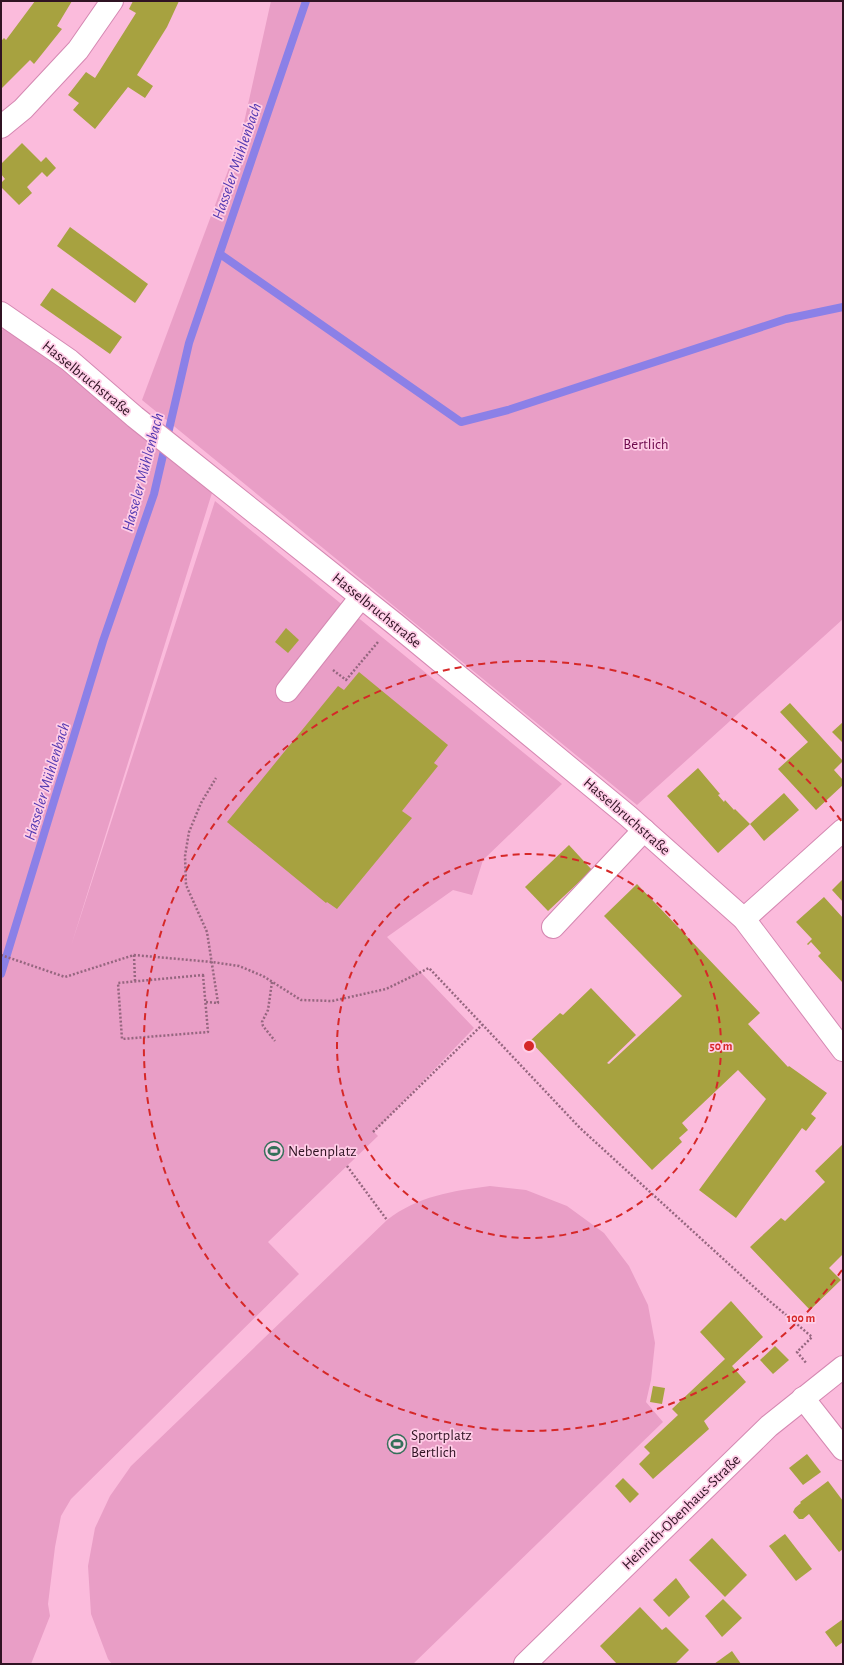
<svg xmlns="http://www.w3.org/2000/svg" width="844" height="1665" font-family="'Alegreya Sans',sans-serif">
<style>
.green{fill:#e99ec6}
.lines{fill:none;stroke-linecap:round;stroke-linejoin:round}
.stream{stroke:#8b80e7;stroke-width:8}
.building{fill:#a7a240}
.minor-casing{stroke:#d588b2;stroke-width:24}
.path{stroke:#95667f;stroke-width:2.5;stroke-dasharray:2 2;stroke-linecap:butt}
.minor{stroke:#fff;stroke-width:22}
.ring{fill:none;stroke:#d62828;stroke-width:2;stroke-dasharray:7 5}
.labels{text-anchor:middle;stroke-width:3.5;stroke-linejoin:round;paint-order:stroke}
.street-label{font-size:15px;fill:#301323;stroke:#ffcde7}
.park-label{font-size:15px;fill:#6d094c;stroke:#ffcde7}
.poi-label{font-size:15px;fill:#301323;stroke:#ffcde7;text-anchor:start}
.water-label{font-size:16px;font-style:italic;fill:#5339b1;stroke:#ffcde7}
.centre{fill:#d62828;stroke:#ffcde7;stroke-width:2}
.ring-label{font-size:12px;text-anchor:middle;font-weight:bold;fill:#d62828;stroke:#ffcde7;stroke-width:3.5;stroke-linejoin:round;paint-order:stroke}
</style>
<rect width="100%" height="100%" fill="#fbbbdc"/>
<!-- green -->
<g class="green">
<path d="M 271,1 L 843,1 L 843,619 L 637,805 L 142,400 L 241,136 Z"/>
<path d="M 12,320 L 216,480 L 71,946 L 215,501 L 562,784 L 483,860 L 472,895 L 453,890 L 387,937 L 474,1028 L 374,1132 L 378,1136 L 268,1242 L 299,1274 L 71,1499 L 61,1516 L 55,1547 L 48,1604 L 50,1616 L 31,1664 L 1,1664 L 1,331 Z"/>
<path d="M 490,1186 L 526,1190 L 567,1206 L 604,1233 L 629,1266 L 648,1305 L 655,1343 L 651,1380 L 646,1402 L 663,1422 L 413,1664 L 112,1664 L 108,1659 L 91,1614 L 88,1566 L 95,1528 L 110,1496 L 131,1466 L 387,1220 C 418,1196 452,1191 490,1186 Z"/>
</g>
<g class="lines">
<!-- stream -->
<g class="stream">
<path d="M 220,254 L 461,422 L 508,410 L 786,319 L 843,307"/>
<path d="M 1,974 L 103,641 L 154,494 L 189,343 L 306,1"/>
</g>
</g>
<!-- building -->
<g class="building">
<path d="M 35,1 L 72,1 L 57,26 L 62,29 L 34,64 L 30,60 L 1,89 L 1,41 L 4,38 L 6,40 Z"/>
<path d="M 133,1 L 179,1 L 167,27 L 137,75 L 153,86 L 145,98 L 128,87 L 95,129 L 73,110 L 79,103 L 68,95 L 86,72 L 95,78 L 136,13 L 129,9 Z"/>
<path d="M 22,143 L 41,162 L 46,157 L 56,168 L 47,177 L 42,172 L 27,187 L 32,193 L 19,205 L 1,187 L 1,183 L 5,179 L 1,174 L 1,164 Z"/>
<path d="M 70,227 L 148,284 L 135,303 L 57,246 Z"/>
<path d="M 52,288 L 122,337 L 110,354 L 40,305 Z"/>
<path d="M 286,628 L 299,640 L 288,653 L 275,642 Z"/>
<path d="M 359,672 L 448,745 L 434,763 L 438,766 L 402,811 L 412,818 L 337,909 L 327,902 L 326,903 L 227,822 L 338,686 L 344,690 Z"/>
<path d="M 790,703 L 843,761 L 834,770 L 843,780 L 843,785 L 816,810 L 778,769 L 808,742 L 780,712 Z"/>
<path d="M 843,722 L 843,743 L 832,732 Z"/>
<path d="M 698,768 L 720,794 L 718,795 L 724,802 L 725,800 L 734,810 L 735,809 L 750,824 L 784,793 L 799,810 L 764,841 L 750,824 L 718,853 L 667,796 Z"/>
<path d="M 569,845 L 592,870 L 548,911 L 525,887 Z"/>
<path d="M 843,879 L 843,902 L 832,890 Z"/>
<path d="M 637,884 L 760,1013 L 748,1024 L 788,1067 L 789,1066 L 827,1093 L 811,1114 L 816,1118 L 806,1131 L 802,1128 L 736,1218 L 699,1190 L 766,1099 L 738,1070 L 682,1123 L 688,1130 L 679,1138 L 682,1142 L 652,1170 L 530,1041 L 560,1013 L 563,1015 L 591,988 L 636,1035 L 607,1063 L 609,1064 L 682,996 L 604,916 Z"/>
<path d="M 824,897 L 843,918 L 843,983 L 818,956 L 821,953 L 811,942 L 808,945 L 807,944 L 812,939 L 796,922 Z"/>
<path d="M 843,1144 L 843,1254 L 829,1268 L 841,1280 L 810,1310 L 750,1247 L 781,1218 L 785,1221 L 825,1182 L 815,1171 Z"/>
<path d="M 731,1301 L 763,1337 L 732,1366 L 746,1382 L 704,1421 L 709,1429 L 653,1479 L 639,1464 L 650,1453 L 644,1447 L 678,1415 L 672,1409 L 725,1359 L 700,1332 Z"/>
<path d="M 775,1346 L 789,1360 L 773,1374 L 760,1360 Z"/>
<path d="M 653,1386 L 665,1388 L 662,1404 L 650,1402 Z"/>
<path d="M 807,1454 L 821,1472 L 803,1485 L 789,1468 Z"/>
<path d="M 623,1478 L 639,1494 L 630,1503 L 615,1486 Z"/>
<path d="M 828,1481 L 843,1501 L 843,1549 L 839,1552 L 809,1514 L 803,1519 L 799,1519 L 793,1512 L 795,1508 L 801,1503 L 800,1502 Z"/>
<path d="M 785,1534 L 812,1569 L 796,1581 L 769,1546 Z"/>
<path d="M 712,1538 L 747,1575 L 725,1597 L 689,1560 Z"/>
<path d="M 676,1578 L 690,1597 L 669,1617 L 653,1600 Z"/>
<path d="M 723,1599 L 742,1618 L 722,1637 L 705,1616 Z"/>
<path d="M 640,1607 L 662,1630 L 666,1627 L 689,1650 L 675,1664 L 617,1664 L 600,1646 Z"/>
<path d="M 843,1619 L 843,1642 L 836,1647 L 825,1632 Z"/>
<path d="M 732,1651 L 741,1664 L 714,1664 Z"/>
</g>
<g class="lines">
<defs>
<g id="minor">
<path d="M 1,127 L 23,109 L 78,50 L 112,1"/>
<path d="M 1,313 L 69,360 L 135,417 L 395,624 L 628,816 L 744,919 L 843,1050"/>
<path d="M 287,691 L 361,597"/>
<path d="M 744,919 L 843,830"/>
<path d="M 553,927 L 644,830"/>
<path d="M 803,1398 L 843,1449"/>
<path d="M 525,1664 L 769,1426 L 843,1367"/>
</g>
</defs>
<!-- minor casing -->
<use href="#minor" class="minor-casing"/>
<!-- path -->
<g class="path">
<path d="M 333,670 L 346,680 L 378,642"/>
<path d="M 1,955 L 65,977 L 134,955 L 212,962 L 239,966 L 263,976 L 301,1000 L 332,1001 L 386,989 L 429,968 L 580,1128 L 766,1298 L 812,1337 L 797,1352 L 807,1364"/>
<path d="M 134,955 L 135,981"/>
<path d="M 203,975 L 208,1032 L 122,1039 L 118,983 Z"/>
<path d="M 272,982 L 268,1010 L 262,1022 L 263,1026 L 275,1041"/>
<path d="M 206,1002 L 218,1003 L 207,932 L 186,885 L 185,856 L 189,832 L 201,803 L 216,778"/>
<path d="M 373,1132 L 482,1025"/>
<path d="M 347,1166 L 387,1220"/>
</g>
<!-- minor -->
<use href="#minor" class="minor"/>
</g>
<!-- distance rings -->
<g class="ring">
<circle cx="529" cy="1046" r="192"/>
<path d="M842 1270A385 385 0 1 1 842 822"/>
</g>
<!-- icons -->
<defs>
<symbol id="stadium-ring" viewBox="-11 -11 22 22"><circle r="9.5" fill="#ffcde7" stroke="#35705a" stroke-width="1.5"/><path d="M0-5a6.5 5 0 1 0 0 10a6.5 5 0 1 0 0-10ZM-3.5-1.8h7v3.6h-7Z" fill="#35705a"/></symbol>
</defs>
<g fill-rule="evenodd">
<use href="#stadium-ring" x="263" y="1140" width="22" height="22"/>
<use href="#stadium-ring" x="386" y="1433" width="22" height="22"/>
</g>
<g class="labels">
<!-- street labels -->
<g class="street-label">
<text transform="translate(87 378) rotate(39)" y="5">Hasselbruchstraße</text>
<text transform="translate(377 610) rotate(39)" y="5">Hasselbruchstraße</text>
<text transform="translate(627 816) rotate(41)" y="5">Hasselbruchstraße</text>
<text transform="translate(681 1512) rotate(-44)" y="5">Heinrich-Obenhaus-Straße</text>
</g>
<!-- park labels -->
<g class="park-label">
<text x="646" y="449">Bertlich</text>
</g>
<!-- poi labels -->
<g class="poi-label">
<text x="288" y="1156">Nebenplatz</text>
<text x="411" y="1440">Sportplatz<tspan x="411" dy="17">Bertlich</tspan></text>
</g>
<!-- water labels -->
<g class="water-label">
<text transform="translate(236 161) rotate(-71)" y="6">Hasseler Mühlenbach</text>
<text transform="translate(142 472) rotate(-75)" y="6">Hasseler Mühlenbach</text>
<text transform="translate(46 781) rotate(-73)" y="6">Hasseler Mühlenbach</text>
</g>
</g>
<circle cx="529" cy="1046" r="6" class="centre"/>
<g class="ring-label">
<text x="721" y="1050">50 m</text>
<text x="801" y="1322">100 m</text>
</g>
<!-- border -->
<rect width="844" height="1665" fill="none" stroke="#301323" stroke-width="4"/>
</svg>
